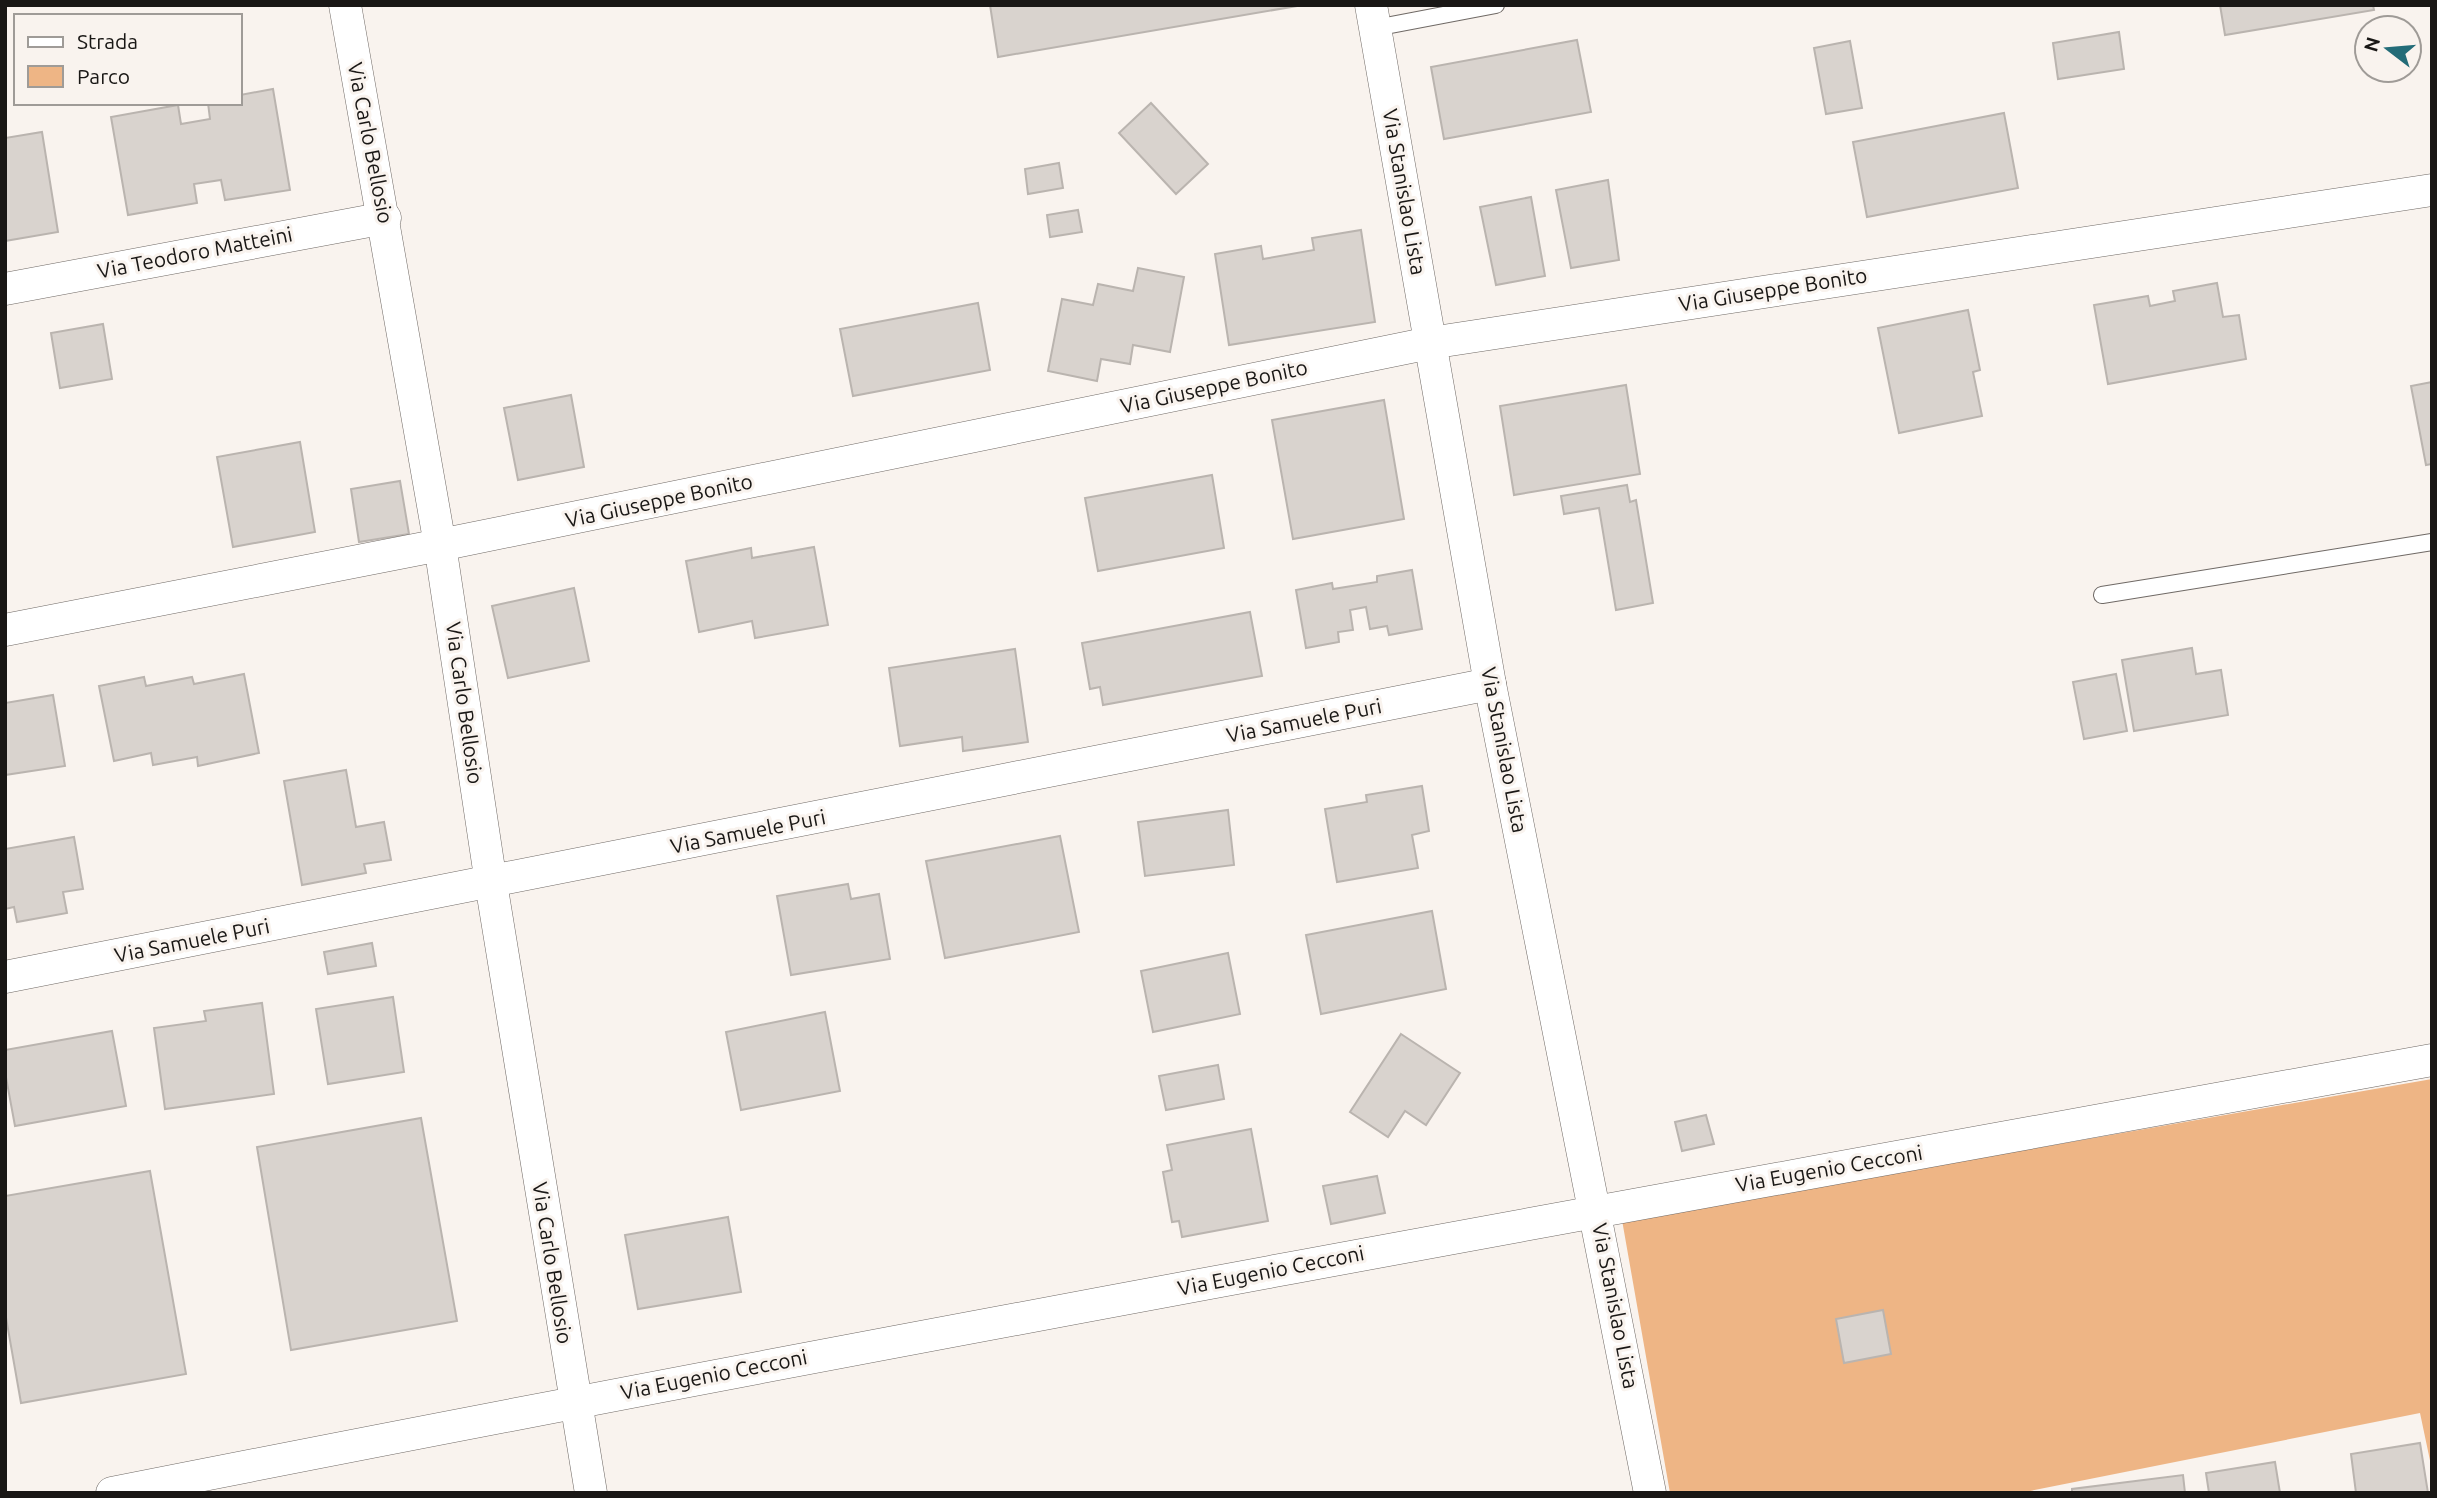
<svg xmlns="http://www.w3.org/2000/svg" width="2437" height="1498" font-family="Ubuntu,sans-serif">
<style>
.green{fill:#eeb585}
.building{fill:#d9d3ce;stroke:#bab4af;stroke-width:2}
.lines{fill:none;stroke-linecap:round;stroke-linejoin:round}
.lane-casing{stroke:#6f6965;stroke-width:18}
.street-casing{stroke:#6f6965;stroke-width:33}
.lane{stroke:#fff;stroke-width:16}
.street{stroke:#fff;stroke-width:32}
.labels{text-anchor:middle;stroke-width:6;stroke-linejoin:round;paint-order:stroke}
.street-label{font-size:21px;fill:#191715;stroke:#f9f3ee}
</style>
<rect width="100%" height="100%" fill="#f9f3ee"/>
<!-- green -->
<path class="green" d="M 2432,1079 L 2432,1470 L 2420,1413 L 2020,1493 L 1670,1493 L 1622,1220 Z"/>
<!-- building -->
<g class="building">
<path d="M 990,5 L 1303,5 L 998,57 Z"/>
<path d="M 2220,5 L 2373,5 L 2374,10 L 2225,35 Z"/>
<path d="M 2119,32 L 2124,69 L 2058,79 L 2053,43 Z"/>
<path d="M 1577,40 L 1591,112 L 1444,139 L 1431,67 Z"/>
<path d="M 1850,41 L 1862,108 L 1826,114 L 1814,48 Z"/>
<path d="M 273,89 L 290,190 L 225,200 L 221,180 L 194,184 L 197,203 L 128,215 L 111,117 L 178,105 L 181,124 L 210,119 L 208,103 L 240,103 L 240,95 Z"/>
<path d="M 1151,103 L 1208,164 L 1176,194 L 1119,133 Z"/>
<path d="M 2004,113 L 2018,188 L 1867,217 L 1853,142 Z"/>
<path d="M 42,132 L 58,232 L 5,241 L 5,138 Z"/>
<path d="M 1059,163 L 1063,188 L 1028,194 L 1025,169 Z"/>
<path d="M 1608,180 L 1619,260 L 1571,268 L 1556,190 Z"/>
<path d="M 1531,197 L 1545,276 L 1496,285 L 1480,207 Z"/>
<path d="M 1078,210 L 1082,232 L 1050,237 L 1047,215 Z"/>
<path d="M 1361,230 L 1375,322 L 1229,345 L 1215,254 L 1261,246 L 1263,259 L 1314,250 L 1312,238 Z"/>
<path d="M 1138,268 L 1184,277 L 1170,352 L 1133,345 L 1130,364 L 1101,359 L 1097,381 L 1048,371 L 1062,299 L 1093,305 L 1098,284 L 1133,291 Z"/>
<path d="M 2217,283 L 2223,317 L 2239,315 L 2246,359 L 2108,384 L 2094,305 L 2148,296 L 2150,306 L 2175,301 L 2173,291 Z"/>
<path d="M 978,303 L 990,370 L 853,396 L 840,329 Z"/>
<path d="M 1968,310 L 1980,370 L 1973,372 L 1982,416 L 1899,433 L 1878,328 Z"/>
<path d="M 103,324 L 112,379 L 60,388 L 51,333 Z"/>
<path d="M 2432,382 L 2432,464 L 2426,465 L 2411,386 Z"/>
<path d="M 1626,385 L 1640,474 L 1514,495 L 1500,406 Z"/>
<path d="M 571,395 L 584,467 L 518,480 L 504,408 Z"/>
<path d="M 1384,400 L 1404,519 L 1293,539 L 1272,420 Z"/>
<path d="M 300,442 L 315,532 L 233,547 L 217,457 Z"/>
<path d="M 1212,475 L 1224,548 L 1098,571 L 1085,498 Z"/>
<path d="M 400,481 L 409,534 L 359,542 L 351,489 Z"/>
<path d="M 1627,485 L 1630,502 L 1636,500 L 1653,603 L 1616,610 L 1599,508 L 1564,514 L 1561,496 Z"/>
<path d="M 814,547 L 828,625 L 755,638 L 752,621 L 699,632 L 686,561 L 751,548 L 752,558 Z"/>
<path d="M 1412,570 L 1422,629 L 1389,635 L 1387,626 L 1370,629 L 1366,607 L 1350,610 L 1353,630 L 1338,632 L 1339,642 L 1306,648 L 1296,590 L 1332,583 L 1333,589 L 1377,582 L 1377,576 Z"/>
<path d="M 574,588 L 589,661 L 508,678 L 492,606 Z"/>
<path d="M 1250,612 L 1262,676 L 1103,705 L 1100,687 L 1090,689 L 1082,643 Z"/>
<path d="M 2192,648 L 2196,674 L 2221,670 L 2228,715 L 2134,731 L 2122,660 Z"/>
<path d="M 1015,649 L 1028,742 L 963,751 L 962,737 L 900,746 L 889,668 Z"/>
<path d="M 244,674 L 259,753 L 198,766 L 197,757 L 153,765 L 151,753 L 114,761 L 99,686 L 144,677 L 146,686 L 192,677 L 194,684 Z"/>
<path d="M 2116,674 L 2127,731 L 2084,739 L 2073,682 Z"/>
<path d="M 53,695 L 65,766 L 5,775 L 5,703 Z"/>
<path d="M 346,770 L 356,827 L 384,822 L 391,860 L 364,864 L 366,873 L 302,885 L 284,781 Z"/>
<path d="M 1422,786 L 1429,831 L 1412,835 L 1418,868 L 1337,882 L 1325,809 L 1367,802 L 1366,795 Z"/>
<path d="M 1228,810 L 1234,865 L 1145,876 L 1138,822 Z"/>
<path d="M 1060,836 L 1079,932 L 945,958 L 926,861 Z"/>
<path d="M 74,837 L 83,889 L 63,892 L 67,913 L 17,922 L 14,907 L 5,909 L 5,849 Z"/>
<path d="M 848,884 L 851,899 L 879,894 L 890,959 L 791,975 L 777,896 Z"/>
<path d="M 1432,911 L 1446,989 L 1321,1014 L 1306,935 Z"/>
<path d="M 372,943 L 376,966 L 328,974 L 324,952 Z"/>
<path d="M 1228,953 L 1240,1014 L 1153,1032 L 1141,971 Z"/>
<path d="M 393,997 L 404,1072 L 328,1084 L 316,1009 Z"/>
<path d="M 262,1003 L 274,1094 L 165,1109 L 154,1028 L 206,1021 L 204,1011 Z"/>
<path d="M 825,1012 L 840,1091 L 741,1110 L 726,1032 Z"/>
<path d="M 112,1031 L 126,1106 L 15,1126 L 5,1072 L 5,1050 Z"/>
<path d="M 1401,1034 L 1460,1073 L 1426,1125 L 1405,1111 L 1388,1137 L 1350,1112 Z"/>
<path d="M 1218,1065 L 1224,1099 L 1166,1110 L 1159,1076 Z"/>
<path d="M 1706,1115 L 1714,1144 L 1682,1151 L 1675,1122 Z"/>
<path d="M 421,1118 L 457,1321 L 291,1350 L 257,1147 Z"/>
<path d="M 1251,1129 L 1268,1221 L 1182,1237 L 1179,1221 L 1172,1222 L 1163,1172 L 1172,1170 L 1167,1145 Z"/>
<path d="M 150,1171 L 186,1374 L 21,1403 L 5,1312 L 5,1196 Z"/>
<path d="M 1377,1176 L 1385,1213 L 1331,1224 L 1323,1186 Z"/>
<path d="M 728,1217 L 741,1292 L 638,1309 L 625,1235 Z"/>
<path d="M 1883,1310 L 1891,1354 L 1844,1363 L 1836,1319 Z"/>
<path d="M 2420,1443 L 2428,1493 L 2356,1493 L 2351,1454 Z"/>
<path d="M 2275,1462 L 2280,1493 L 2209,1493 L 2206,1473 Z"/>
<path d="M 2183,1475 L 2185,1493 L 2072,1493 L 2072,1489 Z"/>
</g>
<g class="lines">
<defs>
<g id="lane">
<path d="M 1375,28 L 1496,5"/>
<path d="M 2102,595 L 2432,542"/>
</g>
<g id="street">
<path d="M 345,5 L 440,545 L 491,883 L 591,1493"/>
<path d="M 1371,5 L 1490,684 L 1650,1493"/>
<path d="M 5,289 L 385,218"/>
<path d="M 5,630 L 440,545 L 1430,343 L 2432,190"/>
<path d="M 5,977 L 1490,684"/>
<path d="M 112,1493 C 884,1340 1658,1200 2432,1060"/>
</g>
</defs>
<!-- lane casing -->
<use href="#lane" class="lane-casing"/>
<!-- street casing -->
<use href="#street" class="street-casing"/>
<!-- lane -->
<use href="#lane" class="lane"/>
<!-- street -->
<use href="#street" class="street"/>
</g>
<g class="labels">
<!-- street labels -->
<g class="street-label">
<text transform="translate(370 143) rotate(79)" y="7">Via Carlo Bellosio</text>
<text transform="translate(1404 192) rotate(80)" y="7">Via Stanislao Lista</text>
<text transform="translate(195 253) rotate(-11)" y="7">Via Teodoro Matteini</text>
<text transform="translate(1773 290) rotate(-9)" y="7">Via Giuseppe Bonito</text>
<text transform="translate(1214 387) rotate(-12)" y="7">Via Giuseppe Bonito</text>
<text transform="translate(659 501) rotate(-12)" y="7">Via Giuseppe Bonito</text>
<text transform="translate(464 703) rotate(82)" y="7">Via Carlo Bellosio</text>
<text transform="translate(1304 721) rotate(-11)" y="7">Via Samuele Puri</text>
<text transform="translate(1504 750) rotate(79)" y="7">Via Stanislao Lista</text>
<text transform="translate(748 832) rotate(-11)" y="7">Via Samuele Puri</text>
<text transform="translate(192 941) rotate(-11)" y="7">Via Samuele Puri</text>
<text transform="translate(1829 1169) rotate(-10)" y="7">Via Eugenio Cecconi</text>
<text transform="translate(552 1263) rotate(81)" y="7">Via Carlo Bellosio</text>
<text transform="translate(1271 1271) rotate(-11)" y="7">Via Eugenio Cecconi</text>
<text transform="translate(1615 1306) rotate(79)" y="7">Via Stanislao Lista</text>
<text transform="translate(714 1375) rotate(-11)" y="7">Via Eugenio Cecconi</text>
</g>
</g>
<!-- border -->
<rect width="2437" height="1498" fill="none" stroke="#191715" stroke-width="14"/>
<!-- legend -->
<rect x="14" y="14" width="228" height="91" fill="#f9f3ee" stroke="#9f9b97" stroke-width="2"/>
<rect x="28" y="37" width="35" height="10" fill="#ffffff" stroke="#9f9b97" stroke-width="2"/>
<text x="77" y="49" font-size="21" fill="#191715">Strada</text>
<rect x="28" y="66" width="35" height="21" fill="#eeb585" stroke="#9f9b97" stroke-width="2"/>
<text x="77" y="84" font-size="21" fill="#191715">Parco</text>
<!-- north arrow -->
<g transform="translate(2388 49) rotate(286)"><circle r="33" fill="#f9f3ee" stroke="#9f9b97" stroke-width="2"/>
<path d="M0-5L12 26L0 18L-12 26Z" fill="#236c78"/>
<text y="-10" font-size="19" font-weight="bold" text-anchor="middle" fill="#191715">N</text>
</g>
</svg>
